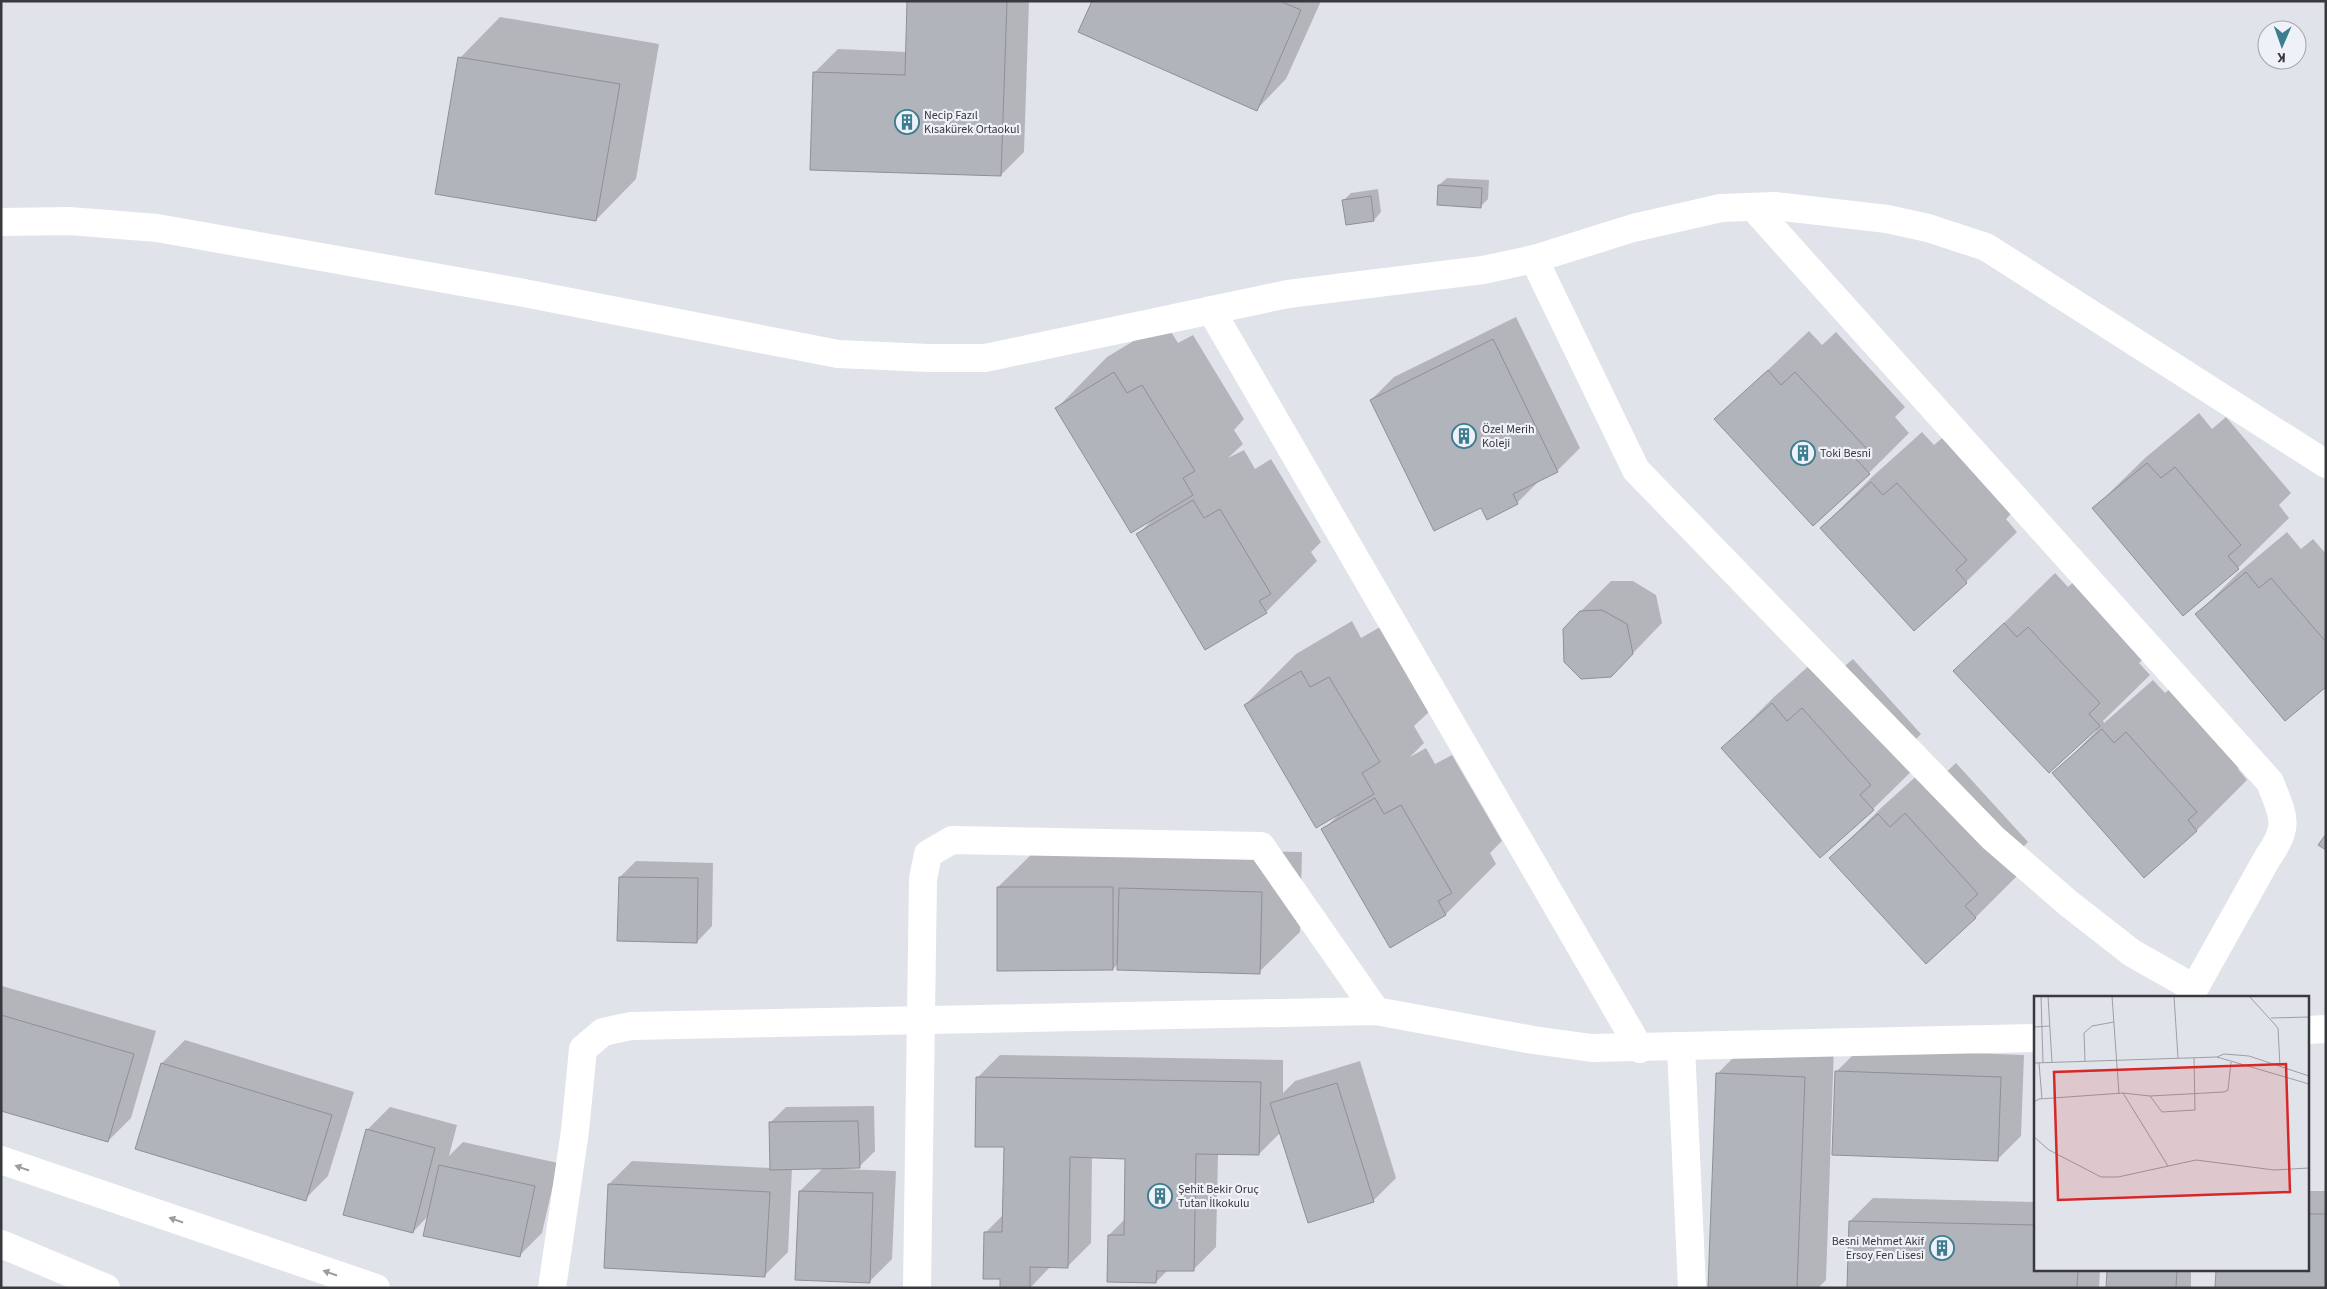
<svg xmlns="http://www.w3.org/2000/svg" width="2327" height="1289" font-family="'Source Sans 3',sans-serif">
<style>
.shadow{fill:#0003}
.building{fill:#b1b4ba;stroke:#8e9096}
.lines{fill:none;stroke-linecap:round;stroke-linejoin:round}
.minor{stroke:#fff;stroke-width:28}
.oneway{fill:#9c9c9e}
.labels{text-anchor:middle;stroke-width:4.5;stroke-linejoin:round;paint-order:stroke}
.poi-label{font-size:12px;fill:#38393c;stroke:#eef1f7;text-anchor:start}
.inset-road{fill:none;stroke:#9d9fa4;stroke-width:1}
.view{fill:#d62828;fill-opacity:0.15;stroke:#d62828;stroke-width:2.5}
.inset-edge{fill:none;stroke:#38393c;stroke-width:2.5}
</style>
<rect width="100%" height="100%" fill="#e0e3ea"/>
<!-- shadow -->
<g class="shadow">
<path d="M 908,1 L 1029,1 L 1024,152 L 1001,175 L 815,72 L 838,49 L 907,52 Z"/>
<path d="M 1093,1 L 1321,1 L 1286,79 L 1257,109 Z"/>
<path d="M 500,17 L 659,44 L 636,179 L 596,220 L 460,58 Z"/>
<path d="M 1447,178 L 1489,180 L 1488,199 L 1481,206 L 1439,185 Z"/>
<path d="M 1378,189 L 1381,212 L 1374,220 L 1344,200 L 1351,193 Z"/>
<path d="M 1516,317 L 1580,448 L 1557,471 L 1540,480 L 1517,503 L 1482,506 L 1371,400 L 1394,377 Z"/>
<path d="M 1165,322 L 1178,343 L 1193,335 L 1244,419 L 1234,430 L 1243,444 L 1228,458 L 1244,450 L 1255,469 L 1271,459 L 1321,542 L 1311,552 L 1317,561 L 1266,612 L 1138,534 L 1151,521 L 1057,408 L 1107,357 Z"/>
<path d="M 1809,331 L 1822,345 L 1836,332 L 1905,407 L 1895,417 L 1909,433 L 1869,473 L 1716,419 Z"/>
<path d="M 2199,413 L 2212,429 L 2226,417 L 2291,493 L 2279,505 L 2289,518 L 2238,568 L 2094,508 L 2145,458 Z"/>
<path d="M 1922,432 L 1934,445 L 1948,433 L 2017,508 L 2006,519 L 2017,532 L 1966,582 L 1821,528 L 1872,477 Z"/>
<path d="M 2287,532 L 2301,549 L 2313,539 L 2326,554 L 2326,685 L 2197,614 L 2237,574 Z"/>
<path d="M 2055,573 L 2068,587 L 2079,577 L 2150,652 L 2139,663 L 2150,675 L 2103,721 L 2104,723 L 2153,680 L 2165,693 L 2178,682 L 2247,760 L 2238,769 L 2247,780 L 2197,830 L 2144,876 L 2054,774 L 2097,730 L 1955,671 Z"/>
<path d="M 1611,581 L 1633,581 L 1656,595 L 1662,623 L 1611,676 L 1581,611 Z"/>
<path d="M 1352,621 L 1361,638 L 1380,627 L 1430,711 L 1414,726 L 1424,743 L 1410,757 L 1426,748 L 1435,764 L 1452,755 L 1502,841 L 1490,853 L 1496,864 L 1446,914 L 1323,830 L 1337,816 L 1245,705 L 1296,654 Z"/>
<path d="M 1823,653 L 1839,671 L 1853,659 L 1921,734 L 1911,744 L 1924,759 L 1873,809 L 1723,748 L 1774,697 Z"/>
<path d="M 1956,763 L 2028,842 L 2015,855 L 2026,867 L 1975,918 L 1831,858 L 1882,807 L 1930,764 L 1941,777 Z"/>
<path d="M 1039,847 L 1302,852 L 1300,932 L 1259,972 L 1118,964 L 1113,969 L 998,887 Z"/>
<path d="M 636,861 L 713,863 L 712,926 L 697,942 L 620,877 Z"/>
<path d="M 2,986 L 156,1031 L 131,1118 L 108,1141 L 1,1109 Z"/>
<path d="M 185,1040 L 354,1092 L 328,1176 L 305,1199 L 136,1148 L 162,1063 Z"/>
<path d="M 1747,1044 L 1834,1047 L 1826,1280 L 1818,1288 L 1710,1288 L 1717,1074 Z"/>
<path d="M 1859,1049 L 2024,1055 L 2021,1136 L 1998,1159 L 1836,1072 Z"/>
<path d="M 1000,1055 L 1283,1060 L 1283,1093 L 1295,1081 L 1360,1061 L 1396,1178 L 1373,1201 L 1281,1132 L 1259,1154 L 1218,1153 L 1216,1247 L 1193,1270 L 1168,1270 L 1156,1282 L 1109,1235 L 1126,1218 L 1127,1158 L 1092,1157 L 1091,1243 L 1068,1266 L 1051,1266 L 1030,1288 L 1001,1278 L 985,1233 L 1004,1214 L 1005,1146 L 977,1078 Z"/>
<path d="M 874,1106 L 875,1151 L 859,1167 L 844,1167 L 844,1169 L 896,1171 L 892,1259 L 869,1282 L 800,1191 L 824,1167 L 792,1168 L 788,1252 L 765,1275 L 609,1184 L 632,1161 L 771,1168 L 770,1123 L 786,1107 Z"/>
<path d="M 390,1107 L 457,1125 L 449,1156 L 463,1142 L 558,1163 L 542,1233 L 519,1256 L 429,1215 L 413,1232 L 367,1130 Z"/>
<path d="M 2308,1191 L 2326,1191 L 2326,1288 L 2308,1270 Z"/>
<path d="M 1873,1198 L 2036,1202 L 2036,1270 L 2100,1270 L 2099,1288 L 1848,1288 L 1850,1221 Z"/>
<rect x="2108" y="1270" width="83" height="18"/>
</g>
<!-- building -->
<g class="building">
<path d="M 907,1 L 1007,1 L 1001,176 L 810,170 L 813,72 L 905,75 Z"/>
<path d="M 1092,1 L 1280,1 L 1301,10 L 1257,111 L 1078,32 Z"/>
<path d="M 458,57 L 620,84 L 596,221 L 435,194 Z"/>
<path d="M 1438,185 L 1482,188 L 1481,208 L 1437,205 Z"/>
<path d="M 1371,196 L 1374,221 L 1346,225 L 1342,200 Z"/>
<path d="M 1493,339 L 1558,472 L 1513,494 L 1518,504 L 1487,520 L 1481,508 L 1434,531 L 1370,400 Z"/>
<path d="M 1768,370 L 1781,385 L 1795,372 L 1866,448 L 1855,458 L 1870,474 L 1813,526 L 1714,419 Z"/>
<path d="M 1114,372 L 1127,393 L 1142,385 L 1195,471 L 1183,478 L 1193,495 L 1131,533 L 1055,408 Z"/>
<path d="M 2147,463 L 2161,478 L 2175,467 L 2241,545 L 2228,556 L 2239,569 L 2183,616 L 2092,508 Z"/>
<path d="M 1871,482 L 1883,495 L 1897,483 L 1967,560 L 1956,570 L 1967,583 L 1914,631 L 1820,528 Z"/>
<path d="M 1193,500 L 1204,518 L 1220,509 L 1271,594 L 1259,601 L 1267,613 L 1205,650 L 1136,534 Z"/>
<path d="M 2246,572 L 2259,588 L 2271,578 L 2326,642 L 2326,687 L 2285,721 L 2195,614 Z"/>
<path d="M 1602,610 L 1627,624 L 1633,654 L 1611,677 L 1581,679 L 1564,662 L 1563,629 L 1580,611 Z"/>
<path d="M 2004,623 L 2017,637 L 2028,627 L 2100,703 L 2089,714 L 2100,726 L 2049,773 L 1953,671 Z"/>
<path d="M 1301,671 L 1310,687 L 1329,677 L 1380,762 L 1362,773 L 1374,794 L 1316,828 L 1244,705 Z"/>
<path d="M 1772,703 L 1787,721 L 1802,708 L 1871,785 L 1860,795 L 1874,810 L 1820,858 L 1721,748 Z"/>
<path d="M 2102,729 L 2114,743 L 2126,732 L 2197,812 L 2188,820 L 2197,831 L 2144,878 L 2052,773 Z"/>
<path d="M 1375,798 L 1384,814 L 1401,805 L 1452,893 L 1438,901 L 1446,915 L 1390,948 L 1321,829 Z"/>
<path d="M 1905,813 L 1978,894 L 1965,906 L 1976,918 L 1926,964 L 1829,858 L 1878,814 L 1890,827 Z"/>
<path d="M 2326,834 L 2326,850 L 2318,845 Z"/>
<path d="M 619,877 L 698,878 L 697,943 L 617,941 Z"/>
<path d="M 997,887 L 1113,887 L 1113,970 L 997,971 Z"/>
<path d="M 1119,888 L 1262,892 L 1260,974 L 1117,970 Z"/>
<path d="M 1,1015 L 134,1054 L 108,1142 L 1,1111 Z"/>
<path d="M 161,1063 L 332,1115 L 306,1201 L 135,1149 Z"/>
<path d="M 1835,1071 L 2001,1077 L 1998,1161 L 1832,1155 Z"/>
<path d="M 1716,1073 L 1805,1077 L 1797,1288 L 1708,1288 Z"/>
<path d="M 976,1077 L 1261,1082 L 1259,1155 L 1196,1154 L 1194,1271 L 1157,1271 L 1156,1283 L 1107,1282 L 1108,1235 L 1124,1235 L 1125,1159 L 1070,1157 L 1068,1268 L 1030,1267 L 1030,1288 L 1000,1288 L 1000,1279 L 983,1279 L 984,1232 L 1002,1232 L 1004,1147 L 975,1147 Z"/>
<path d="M 1337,1083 L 1374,1202 L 1308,1223 L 1270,1103 Z"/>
<path d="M 858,1121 L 860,1168 L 770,1170 L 769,1122 Z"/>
<path d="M 366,1129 L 435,1148 L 413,1233 L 343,1215 Z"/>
<path d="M 439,1165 L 535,1186 L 520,1257 L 423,1236 Z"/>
<path d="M 608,1184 L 770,1192 L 765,1277 L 604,1268 Z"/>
<path d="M 799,1191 L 873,1193 L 870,1283 L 795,1280 Z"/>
<path d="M 2308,1214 L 2326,1214 L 2326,1288 L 2215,1288 L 2216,1270 L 2308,1270 Z"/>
<path d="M 1849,1221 L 2036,1225 L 2036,1270 L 2078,1270 L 2077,1288 L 1847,1288 Z"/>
<path d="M 2107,1270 L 2177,1270 L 2176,1288 L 2106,1288 Z"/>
</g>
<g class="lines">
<!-- minor -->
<g class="minor">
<path d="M 1753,207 L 2270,782 C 2283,816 2291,825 2268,857 L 2189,998"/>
<path d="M 1,222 L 69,221 L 157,228 L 519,292 L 838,354 L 929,358 L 985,358 L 1288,294 L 1483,270 L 1534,259 L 1633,228 L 1721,208 L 1775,206 L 1887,219 L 1928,228 L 1986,247 L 2326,464"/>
<path d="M 1534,259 L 1636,470 L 1993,838 L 2068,903 L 2132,953 L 2194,988"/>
<path d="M 1211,310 L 1640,1049"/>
<path d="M 2308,1030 L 2326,1029"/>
<path d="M 1681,1047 L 1692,1288"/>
<path d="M 1,1160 L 376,1288"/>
<path d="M 1,1244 L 106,1288"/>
<path d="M 552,1288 L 575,1131 L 583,1049 L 603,1032 L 631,1026 L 1376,1011 L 1533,1040 L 1592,1048 L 2036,1038"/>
<path d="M 917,1288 L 923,879 L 928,854 L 952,840 L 1261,846 L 1376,1011"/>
</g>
</g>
<!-- one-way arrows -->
<defs><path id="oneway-solid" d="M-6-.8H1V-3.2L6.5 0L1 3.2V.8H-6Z" transform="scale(1.25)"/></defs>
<g class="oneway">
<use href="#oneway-solid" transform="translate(22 1168) rotate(-161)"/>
<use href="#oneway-solid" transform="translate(176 1220) rotate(-161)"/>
<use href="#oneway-solid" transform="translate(330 1273) rotate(-161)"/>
</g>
<!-- icons -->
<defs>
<symbol id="building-ring" viewBox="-11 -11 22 22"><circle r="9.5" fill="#eef1f7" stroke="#3d7d90" stroke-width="1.5"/><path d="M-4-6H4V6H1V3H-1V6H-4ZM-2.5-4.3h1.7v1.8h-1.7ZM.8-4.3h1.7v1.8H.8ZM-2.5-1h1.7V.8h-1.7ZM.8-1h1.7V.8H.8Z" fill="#3d7d90"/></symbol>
</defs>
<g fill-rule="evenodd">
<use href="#building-ring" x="893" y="108" width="28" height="28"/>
<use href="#building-ring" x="1450" y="422" width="28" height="28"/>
<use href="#building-ring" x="1789" y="439" width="28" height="28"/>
<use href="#building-ring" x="1146" y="1182" width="28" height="28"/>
<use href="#building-ring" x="1928" y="1234" width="28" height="28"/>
</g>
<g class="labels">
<!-- poi labels -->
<g class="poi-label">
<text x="924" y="119">Necip Fazıl<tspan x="924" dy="14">Kısakürek Ortaokul</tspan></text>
<text x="1482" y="433">Özel Merih<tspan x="1482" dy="14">Koleji</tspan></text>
<text x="1820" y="457">Toki Besni</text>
<text x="1178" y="1193">Şehit Bekir Oruç<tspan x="1178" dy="14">Tutan İlkokulu</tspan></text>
<text x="1924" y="1245" text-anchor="end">Besni Mehmet Akif<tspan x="1924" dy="14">Ersoy Fen Lisesi</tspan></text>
</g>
</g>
<!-- overview -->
<g transform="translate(2034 996)">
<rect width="275" height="275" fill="#e0e3ea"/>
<path class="inset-road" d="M 7,0 L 9,67M 14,0 L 18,67M 78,0 L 85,98M 140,0 L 144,62M 215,0 L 244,32 L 246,70M 237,22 L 275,21M 0,31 L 16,30M 51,65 L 50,37 L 58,30 L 80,26M 0,67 L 183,61M 5,67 L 8,103M 275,80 L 215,60 L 190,58 L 183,61 L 275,88M 89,97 L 134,170M 116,100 L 128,116 L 161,114 L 160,62M 0,106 L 5,103 L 89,97 L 116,100 L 190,96 L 194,94 L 197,66M 0,141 L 15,154 L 67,181 L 84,181 L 162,164 L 240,174 L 275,172"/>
<path class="view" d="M 252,68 L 256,196 L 24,204 L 20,76 Z"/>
<rect width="275" height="275" class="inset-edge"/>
</g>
<!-- border -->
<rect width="2327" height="1289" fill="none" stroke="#38393c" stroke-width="5"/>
<!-- north arrow -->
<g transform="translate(2282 45) rotate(182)"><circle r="24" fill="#eef1f7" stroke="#a5a7ac"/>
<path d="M0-4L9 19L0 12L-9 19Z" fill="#3d7d90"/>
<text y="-8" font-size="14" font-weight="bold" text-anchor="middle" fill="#38393c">K</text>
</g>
</svg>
